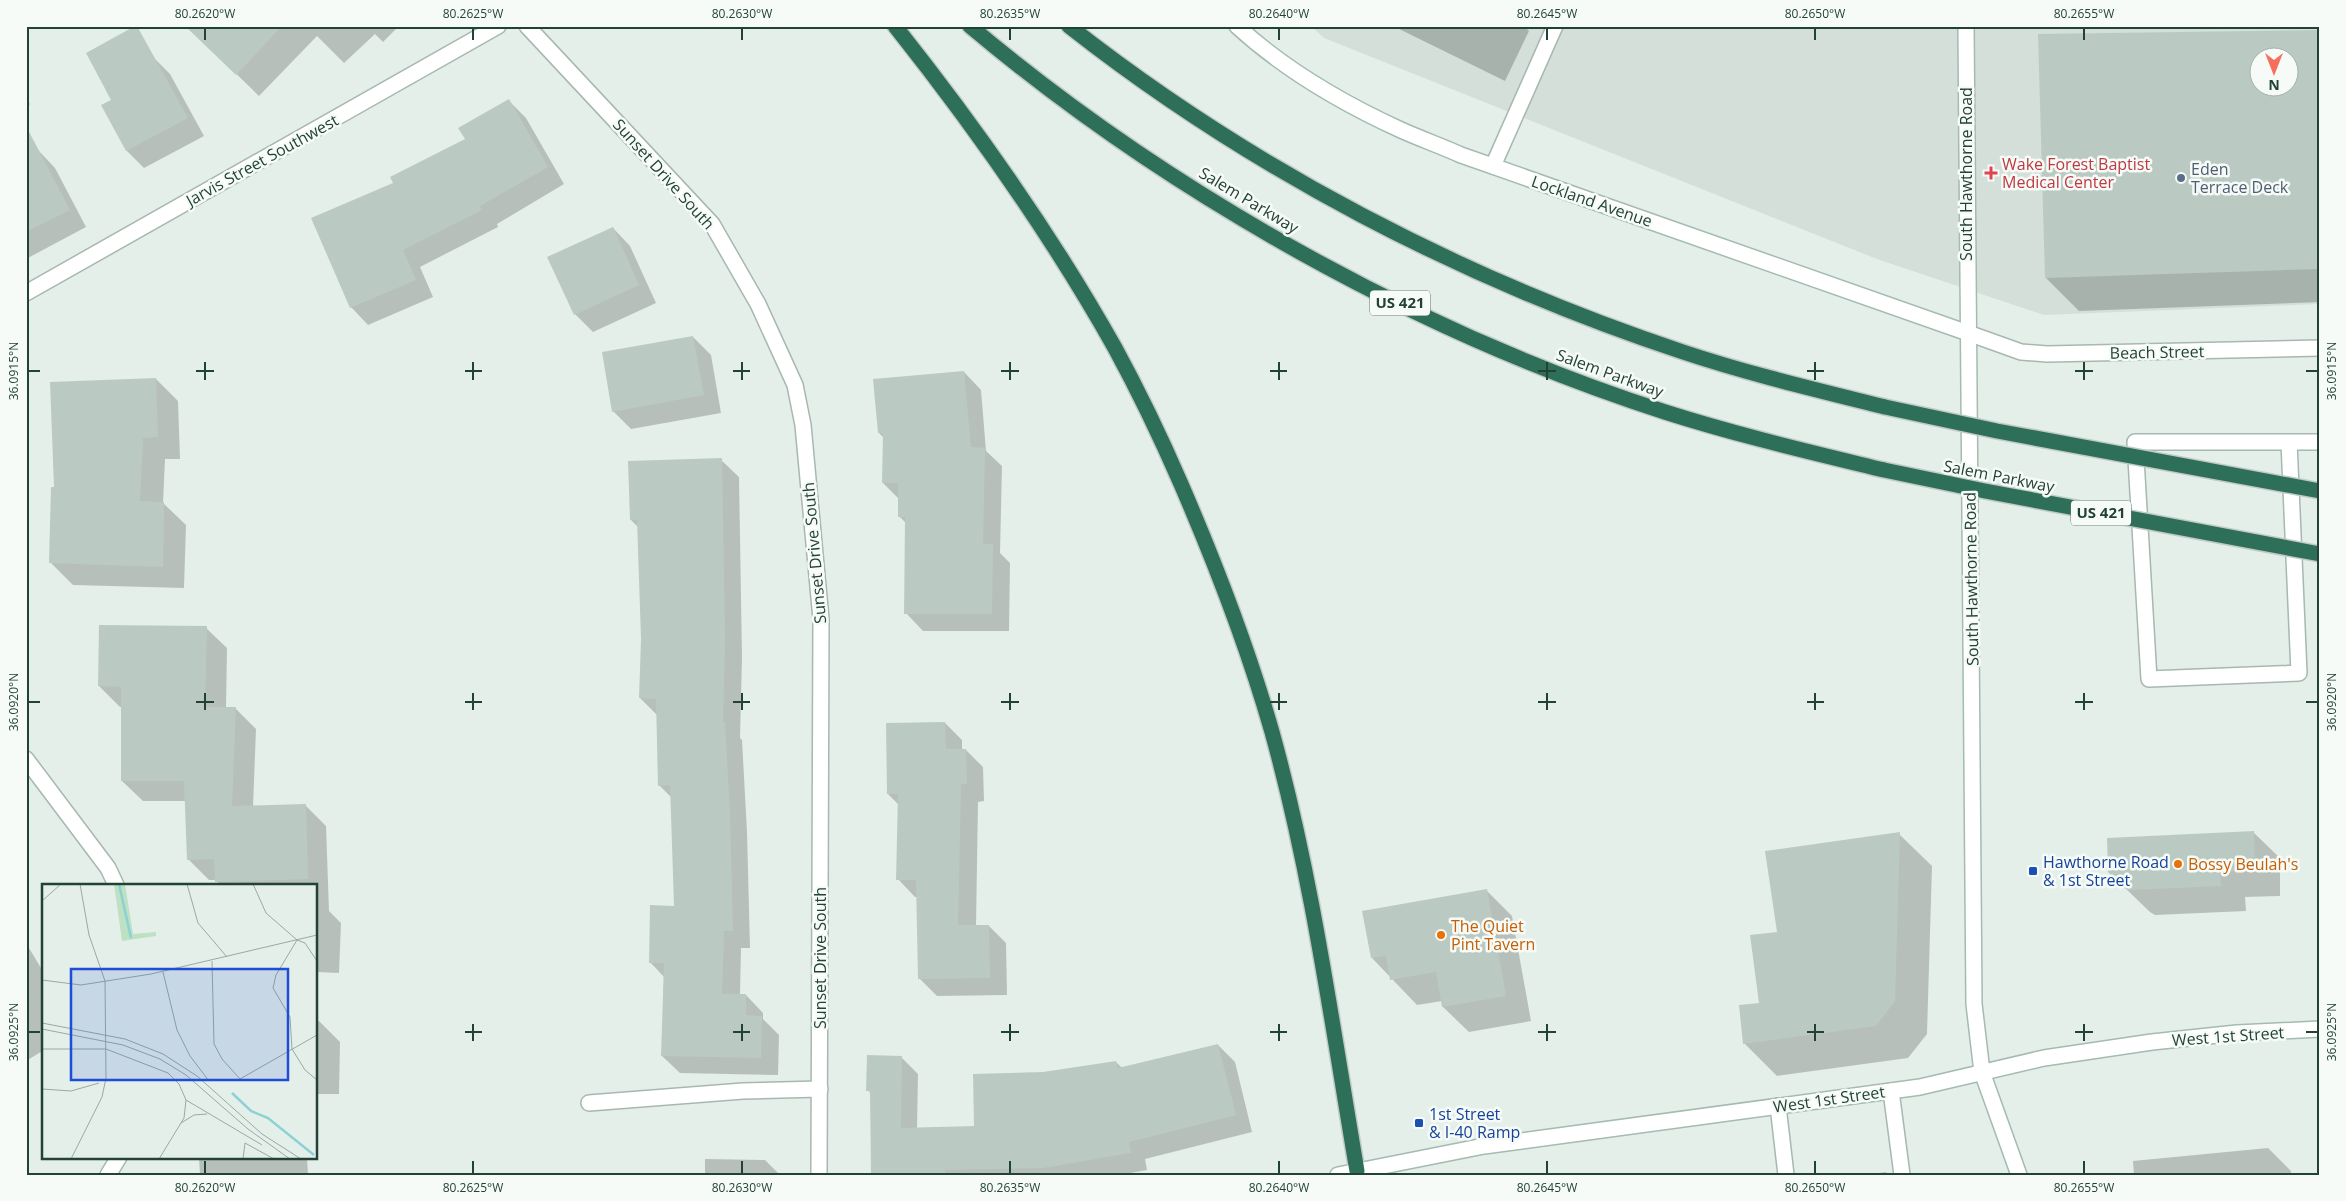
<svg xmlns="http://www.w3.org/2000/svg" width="2346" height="1201" font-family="'Open Sans',sans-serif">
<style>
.built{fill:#d3dfd8;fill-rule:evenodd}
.shadow{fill:#0003;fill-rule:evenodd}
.building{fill:#bacac2;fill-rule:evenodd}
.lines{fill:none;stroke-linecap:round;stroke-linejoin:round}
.service-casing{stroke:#a7b8b0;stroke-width:18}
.minor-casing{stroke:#a7b8b0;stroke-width:18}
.secondary-casing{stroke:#a3bbb0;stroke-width:18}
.motorway-casing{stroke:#c1cac7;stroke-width:18}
.service{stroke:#fff;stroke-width:15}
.minor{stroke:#fff;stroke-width:15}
.secondary{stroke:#fff;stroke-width:15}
.motorway{stroke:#2e6f5a;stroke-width:15}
.motorway-bridge-casing{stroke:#c1cac7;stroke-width:18;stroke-linecap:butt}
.motorway-bridge{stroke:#2e6f5a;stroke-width:15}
.ticks{fill:none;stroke:#234236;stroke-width:2}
.health-dot{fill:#e0444e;stroke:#f6fbf8;stroke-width:2}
.service-dot{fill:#5c6f8a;stroke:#f6fbf8;stroke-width:2}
.food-dot{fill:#e8710a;stroke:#f6fbf8;stroke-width:2}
.transit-dot{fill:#1a4fb4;stroke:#f6fbf8;stroke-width:2}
.labels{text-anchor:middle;stroke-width:5;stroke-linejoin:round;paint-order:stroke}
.shield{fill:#f6fbf8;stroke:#627a70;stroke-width:1}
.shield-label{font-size:15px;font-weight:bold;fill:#234236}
.street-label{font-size:16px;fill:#234236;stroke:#f6fbf8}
.health-label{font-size:16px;fill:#be3a42;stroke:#f6fbf8;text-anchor:start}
.service-label{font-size:16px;fill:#4e5e75;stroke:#f6fbf8;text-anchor:start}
.transit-label{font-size:16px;fill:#164399;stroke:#f6fbf8;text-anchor:start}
.food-label{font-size:16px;fill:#c56008;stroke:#f6fbf8;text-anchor:start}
.inset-river{fill:none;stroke:#8cd2d5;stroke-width:2.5}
.inset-road{fill:none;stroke:#97aaa1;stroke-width:1}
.view{fill:#1d4ed8;fill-opacity:0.15;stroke:#1d4ed8;stroke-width:2.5}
.inset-edge{fill:none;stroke:#234236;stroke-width:2.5}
.neatline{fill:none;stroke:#234236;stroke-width:2}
.ticks-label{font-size:12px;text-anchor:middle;fill:#234236}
</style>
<rect width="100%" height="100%" fill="#e5efe9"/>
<!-- built -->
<path class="built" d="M 1311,26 L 2320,26 L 2320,304 L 2044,315 L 1877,259 L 1324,38 ZM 2258,58 L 2288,58 L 2288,88 L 2258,88 Z"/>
<!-- shadow -->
<g class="shadow">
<path d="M 187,26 L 399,26 L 383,42 L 375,34 L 344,63 L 317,36 L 259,96 Z"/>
<path d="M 1393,26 L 1524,26 L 1529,31 L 1505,81 Z"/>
<path d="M 2320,31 L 2320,302 L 2079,311 L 2046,278 L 2039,36 ZM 2258,58 L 2288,58 L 2288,88 L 2258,88 Z"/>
<path d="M 153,57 L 170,74 L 204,136 L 144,168 L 127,151 L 102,106 L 113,100 Z"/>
<path d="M 26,100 L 30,104 L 26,108 Z"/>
<path d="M 509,101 L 526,118 L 564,184 L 497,224 L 498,227 L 420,267 L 433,297 L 368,325 L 351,307 L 466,140 Z"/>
<path d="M 38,150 L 55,168 L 86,227 L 26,259 L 26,156 Z"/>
<path d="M 613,228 L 630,246 L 656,303 L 593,332 L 575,314 Z"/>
<path d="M 693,337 L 711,355 L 721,413 L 631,429 L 613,411 Z"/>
<path d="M 964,372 L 981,390 L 986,451 L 1002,466 L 1000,553 L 1010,563 L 1009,631 L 923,631 L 906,613 L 906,523 L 899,516 L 899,499 L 883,483 L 884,438 L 879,433 Z"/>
<path d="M 156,379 L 178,401 L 180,459 L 165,459 L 163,503 L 186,525 L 184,588 L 73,585 L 51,563 Z"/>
<path d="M 721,460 L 739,477 L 742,657 L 740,738 L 742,740 L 747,832 L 750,948 L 741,948 L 740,995 L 746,995 L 763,1013 L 763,1019 L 779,1035 L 778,1075 L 680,1073 L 662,1056 L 664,977 L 650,962 L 675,907 L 672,798 L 659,785 L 657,715 L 640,698 L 642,639 L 638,527 L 631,520 Z"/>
<path d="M 206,628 L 227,648 L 226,708 L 235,708 L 256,729 L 253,807 L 305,805 L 326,826 L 329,911 L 341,923 L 339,973 L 316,972 L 316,885 L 220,885 L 216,880 L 209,880 L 188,859 L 186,801 L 143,801 L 122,781 L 122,707 L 120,707 L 99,686 Z"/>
<path d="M 945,723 L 962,740 L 962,750 L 966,750 L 983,767 L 984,801 L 978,802 L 976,926 L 989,926 L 1006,943 L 1007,995 L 937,996 L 920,979 L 918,897 L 915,897 L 898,879 L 899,805 L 888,794 Z"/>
<path d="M 2254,833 L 2280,858 L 2280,896 L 2245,897 L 2246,911 L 2155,915 L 2150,912 L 2123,886 Z"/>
<path d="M 1899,834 L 1932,866 L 1927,1034 L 1908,1058 L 1777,1076 L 1744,1043 L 1760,1004 L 1778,933 Z"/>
<path d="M 1486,890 L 1512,916 L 1531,1021 L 1469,1032 L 1443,1007 L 1442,1001 L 1417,1005 L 1372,958 Z"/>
<path d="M 26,943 L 44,973 L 44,1050 L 26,1061 Z"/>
<path d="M 316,1021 L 319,1021 L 340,1042 L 339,1094 L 316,1094 Z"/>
<path d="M 1218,1045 L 1235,1062 L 1252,1132 L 1145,1159 L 1147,1170 L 1119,1175 L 873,1175 L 871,1094 L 868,1090 L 901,1057 L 918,1074 L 917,1128 L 975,1127 L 1043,1074 L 1116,1062 L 1122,1068 Z"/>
<path d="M 2268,1148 L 2291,1171 L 2291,1175 L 2134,1175 L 2133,1161 Z"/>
<path d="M 199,1157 L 307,1157 L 308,1175 L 200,1175 Z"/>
<path d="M 705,1159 L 765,1160 L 780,1175 L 705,1175 Z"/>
<path d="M 1886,1172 L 1889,1175 L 1865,1175 Z"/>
</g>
<!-- building -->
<g class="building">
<path d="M 135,26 L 137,26 L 188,118 L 126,151 L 101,105 L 111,100 L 86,53 Z"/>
<path d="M 185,26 L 282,26 L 236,75 Z"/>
<path d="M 2320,30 L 2320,269 L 2045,278 L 2038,34 ZM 2258,58 L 2288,58 L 2288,88 L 2258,88 Z"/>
<path d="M 509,99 L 548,167 L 480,206 L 482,210 L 403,250 L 416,280 L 350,308 L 311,218 L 393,183 L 390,177 L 465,139 L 458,128 Z"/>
<path d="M 26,126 L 70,210 L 26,232 Z"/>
<path d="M 613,227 L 639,285 L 574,315 L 547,257 Z"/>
<path d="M 693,336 L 704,395 L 612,412 L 602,352 Z"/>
<path d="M 964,371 L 971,447 L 985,448 L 983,544 L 993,544 L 992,614 L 904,614 L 905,517 L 898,517 L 898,483 L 882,483 L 883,433 L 878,433 L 873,379 Z"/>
<path d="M 156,378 L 158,437 L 143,438 L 140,501 L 164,502 L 163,567 L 49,563 L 51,487 L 54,487 L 50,382 Z"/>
<path d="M 722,458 L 725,639 L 723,722 L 725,722 L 730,814 L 733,931 L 724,931 L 722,994 L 746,994 L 746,1015 L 762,1016 L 761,1058 L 661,1056 L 664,963 L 649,963 L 650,905 L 674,906 L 670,785 L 658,786 L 656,699 L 639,698 L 641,639 L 637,520 L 630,520 L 628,461 Z"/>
<path d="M 99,625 L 207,626 L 205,707 L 236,707 L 232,806 L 306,804 L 308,879 L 215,882 L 214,859 L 187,860 L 184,781 L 121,781 L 121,687 L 98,686 Z"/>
<path d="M 945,722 L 946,749 L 966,749 L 967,784 L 961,784 L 958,925 L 989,925 L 990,978 L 918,979 L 916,880 L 896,880 L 898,794 L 887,794 L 886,723 Z"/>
<path d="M 2254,831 L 2255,870 L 2220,872 L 2221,886 L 2129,890 L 2122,887 L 2108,872 L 2107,838 Z"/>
<path d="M 1900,832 L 1895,1001 L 1876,1026 L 1743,1044 L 1739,1005 L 1759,1003 L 1750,935 L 1777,932 L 1765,851 Z"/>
<path d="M 1487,889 L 1506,996 L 1442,1007 L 1436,972 L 1390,980 L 1386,956 L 1371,958 L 1362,911 Z"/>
<path d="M 1218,1044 L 1236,1115 L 1129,1142 L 1131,1153 L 1043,1168 L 945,1170 L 945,1175 L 871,1175 L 870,1091 L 866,1091 L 867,1055 L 902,1056 L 901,1128 L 974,1126 L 973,1074 L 1043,1072 L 1116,1061 L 1118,1068 Z"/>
</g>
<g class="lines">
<defs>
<g id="service">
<path d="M 1493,166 L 1555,26"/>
<path d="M 2289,442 L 2299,673 L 2149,679 L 2135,442 L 2320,442"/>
<path d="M 1891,1091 L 1902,1175"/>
<path d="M 589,1103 L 743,1091 L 820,1089"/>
<path d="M 1778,1106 L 1786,1175"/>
</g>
<g id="minor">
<path d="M 527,26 L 712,224 L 758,304 L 795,385 L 803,425 L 821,619 L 819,1175"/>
<path d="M 26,293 L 498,26"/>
<path d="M 1968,333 L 2021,352 L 2047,354 L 2320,348"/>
<path d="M 26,759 L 108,868 L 116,885"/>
<path d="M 108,1175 L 119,1157"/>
</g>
<g id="secondary">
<path d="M 1237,26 C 1285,70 1342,103 1401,130 C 1421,139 1441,146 1461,155 L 1968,333"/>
<path d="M 1966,26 L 1974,1004 L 1982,1072 L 2019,1175"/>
<path d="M 1338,1175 L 1484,1146 L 1920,1087 L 2044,1058 L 2152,1042 L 2237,1033 L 2320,1029"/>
</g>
<g id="motorway">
<path d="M 895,26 C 976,128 1051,234 1115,348 C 1139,392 1161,438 1181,484 C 1216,565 1248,648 1272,732 C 1312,876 1332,1025 1357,1171"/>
<path d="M 970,26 C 1167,192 1419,333 1665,412 C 1737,435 1810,452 1884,470"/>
<path d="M 1069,26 C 1251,169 1463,279 1683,352 C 1749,374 1817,390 1885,407"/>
</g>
</defs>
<!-- service casing -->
<use href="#service" class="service-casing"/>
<!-- minor casing -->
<use href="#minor" class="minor-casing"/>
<!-- secondary casing -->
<use href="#secondary" class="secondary-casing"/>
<!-- motorway casing -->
<use href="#motorway" class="motorway-casing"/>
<!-- service -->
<use href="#service" class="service"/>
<!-- minor -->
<use href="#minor" class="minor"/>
<!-- secondary -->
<use href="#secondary" class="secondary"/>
<!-- motorway -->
<use href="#motorway" class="motorway"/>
<defs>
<g id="motorway-bridge">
<path d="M 1885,407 L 1997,431 L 2320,491"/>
<path d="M 1884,470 L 1985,491 L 2320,554"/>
</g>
</defs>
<!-- motorway-bridge casing -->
<use href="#motorway-bridge" class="motorway-bridge-casing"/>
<!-- motorway-bridge -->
<use href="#motorway-bridge" class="motorway-bridge"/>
</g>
<!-- ticks -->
<path class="ticks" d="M 205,28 L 205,40M 473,28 L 473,40M 742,28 L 742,40M 1010,28 L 1010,40M 1279,28 L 1279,40M 1547,28 L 1547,40M 1815,28 L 1815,40M 2084,28 L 2084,40M 205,362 L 205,380M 473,362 L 473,380M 742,362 L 742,380M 1010,362 L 1010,380M 1279,362 L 1279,380M 1547,362 L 1547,380M 1815,362 L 1815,380M 2084,362 L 2084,380M 28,371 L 40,371M 196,371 L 214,371M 465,371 L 482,371M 733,371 L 750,371M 1001,371 L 1019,371M 1270,371 L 1287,371M 1538,371 L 1556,371M 1807,371 L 1824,371M 2075,371 L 2093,371M 2306,371 L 2318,371M 205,693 L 205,710M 473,693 L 473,710M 742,693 L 742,710M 1010,693 L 1010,710M 1279,693 L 1279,710M 1547,693 L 1547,710M 1815,693 L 1815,710M 2084,693 L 2084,710M 28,702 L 40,702M 196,702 L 214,702M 465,702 L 482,702M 733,702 L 750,702M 1001,702 L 1019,702M 1270,702 L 1287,702M 1538,702 L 1556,702M 1807,702 L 1824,702M 2075,702 L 2093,702M 2306,702 L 2318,702M 473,1024 L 473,1041M 742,1024 L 742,1041M 1010,1024 L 1010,1041M 1279,1024 L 1279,1041M 1547,1024 L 1547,1041M 1815,1024 L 1815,1041M 2084,1024 L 2084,1041M 28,1032 L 40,1032M 465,1032 L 482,1032M 733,1032 L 750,1032M 1001,1032 L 1019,1032M 1270,1032 L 1287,1032M 1538,1032 L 1556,1032M 1807,1032 L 1824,1032M 2075,1032 L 2093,1032M 2306,1032 L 2318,1032M 205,1161 L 205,1174M 473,1161 L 473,1174M 742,1161 L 742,1174M 1010,1161 L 1010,1174M 1279,1161 L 1279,1174M 1547,1161 L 1547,1174M 1815,1161 L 1815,1174M 2084,1161 L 2084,1174"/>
<!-- markers -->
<path class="health-dot" d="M1988.5 165.5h5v5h5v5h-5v5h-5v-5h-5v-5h5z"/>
<circle class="service-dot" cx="2181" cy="178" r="5"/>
<g class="food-dot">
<circle cx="2178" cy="864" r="5"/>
<circle cx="1441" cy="935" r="5"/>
</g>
<g class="transit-dot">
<rect x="2028" y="866" width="10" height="10" rx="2.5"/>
<rect x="1414" y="1118" width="10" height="10" rx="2.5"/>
</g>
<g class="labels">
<!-- shield labels -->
<g class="shield">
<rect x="1370" y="290.5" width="60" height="25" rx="4"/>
<rect x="2071" y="500.5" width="60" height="25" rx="4"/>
</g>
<g class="shield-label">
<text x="1400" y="308">US 421</text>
<text x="2101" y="518">US 421</text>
</g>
<!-- street labels -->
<g class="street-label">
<text transform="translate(262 160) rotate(-29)" y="6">Jarvis Street Southwest</text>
<text transform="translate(664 174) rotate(48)" y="6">Sunset Drive South</text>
<text transform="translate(1966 174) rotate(-90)" y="6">South Hawthorne Road</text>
<text transform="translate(1249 200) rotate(31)" y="6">Salem Parkway</text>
<text transform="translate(1592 201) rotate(19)" y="6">Lockland Avenue</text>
<text transform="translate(2157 352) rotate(-1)" y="6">Beach Street</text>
<text transform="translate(1610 373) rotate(20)" y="6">Salem Parkway</text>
<text transform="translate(1999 476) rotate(11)" y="6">Salem Parkway</text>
<text transform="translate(814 553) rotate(-95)" y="6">Sunset Drive South</text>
<text transform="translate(1971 579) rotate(-91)" y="6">South Hawthorne Road</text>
<text transform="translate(820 958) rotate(-90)" y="6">Sunset Drive South</text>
<text transform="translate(2228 1036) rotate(-4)" y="6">West 1st Street</text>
<text transform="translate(1829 1099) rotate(-8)" y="6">West 1st Street</text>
</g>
<!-- health labels -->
<g class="health-label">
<text x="2002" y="170">Wake Forest Baptist<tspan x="2002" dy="18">Medical Center</tspan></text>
</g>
<!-- service labels -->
<g class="service-label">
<text x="2191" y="175">Eden<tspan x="2191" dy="18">Terrace Deck</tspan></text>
</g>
<!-- transit labels -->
<g class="transit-label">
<text x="2043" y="868">Hawthorne Road<tspan x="2043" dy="18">&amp; 1st Street</tspan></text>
<text x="1429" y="1120">1st Street<tspan x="1429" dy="18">&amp; I-40 Ramp</tspan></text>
</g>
<!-- food labels -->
<g class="food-label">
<text x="2188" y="870">Bossy Beulah's</text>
<text x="1451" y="932">The Quiet<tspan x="1451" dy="18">Pint Tavern</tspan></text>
</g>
</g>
<!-- overview -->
<g transform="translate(42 884)">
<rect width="275" height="275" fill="#e5efe9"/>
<path d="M 72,0 L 83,0 L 91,50 L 114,48 L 114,52 L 80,57 Z" fill="#bee0c3"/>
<path class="inset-river" d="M 77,0 L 89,54M 190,209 L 209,227 L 226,234 L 272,271"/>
<path class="inset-road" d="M 145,0 L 156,39 L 185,73M 211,0 L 224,29 L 255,56 L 263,59 L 275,77M 0,17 L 19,0M 255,56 L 234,91 L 231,104 L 248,133 L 250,165 L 263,186 L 275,196M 170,77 L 172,160 L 180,175 L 198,195 L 275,151M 121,88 L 135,146 L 148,172 L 167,197M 0,96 L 39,101 L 109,90 L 275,51M 0,139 L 83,155 L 121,170 L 155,192 L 220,250 L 259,275M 0,145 L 81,161 L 118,175 L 144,191 L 206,245 L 248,275M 0,165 L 64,165M 64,165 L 126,189 L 137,200 L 144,216M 0,205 L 29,207 L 57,199M 144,216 L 220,261M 139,239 L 152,231 L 165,230M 29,275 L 60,213 L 64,194 L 63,97 L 47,51 L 38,0M 117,275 L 142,234 L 144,216M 201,275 L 203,259 L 232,275"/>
<path class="view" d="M 29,85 L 246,85 L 246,196 L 29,196 Z"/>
<rect width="275" height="275" class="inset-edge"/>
</g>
<!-- border -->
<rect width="2346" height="1201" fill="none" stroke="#f6fbf8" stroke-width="55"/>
<!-- north arrow -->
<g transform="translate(2274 72) rotate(180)"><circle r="24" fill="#f6fbf8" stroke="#a2b1aa"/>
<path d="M0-4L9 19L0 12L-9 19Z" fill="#f66f5c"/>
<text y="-8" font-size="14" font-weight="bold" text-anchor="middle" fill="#234236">N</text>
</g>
<rect x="28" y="28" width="2290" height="1146" class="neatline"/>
<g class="ticks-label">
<text x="205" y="18">80.2620°W</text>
<text x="473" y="18">80.2625°W</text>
<text x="742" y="18">80.2630°W</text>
<text x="1010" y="18">80.2635°W</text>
<text x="1279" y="18">80.2640°W</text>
<text x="1547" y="18">80.2645°W</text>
<text x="1815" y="18">80.2650°W</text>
<text x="2084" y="18">80.2655°W</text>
<text transform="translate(2332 371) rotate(-90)" y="4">36.0915°N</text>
<text transform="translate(14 371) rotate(-90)" y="4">36.0915°N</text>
<text transform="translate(2332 702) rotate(-90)" y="4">36.0920°N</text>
<text transform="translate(14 702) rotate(-90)" y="4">36.0920°N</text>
<text transform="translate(2332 1032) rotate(-90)" y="4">36.0925°N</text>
<text transform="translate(14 1032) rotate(-90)" y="4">36.0925°N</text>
<text x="205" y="1192">80.2620°W</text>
<text x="473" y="1192">80.2625°W</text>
<text x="742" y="1192">80.2630°W</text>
<text x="1010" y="1192">80.2635°W</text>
<text x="1279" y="1192">80.2640°W</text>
<text x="1547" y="1192">80.2645°W</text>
<text x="1815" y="1192">80.2650°W</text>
<text x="2084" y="1192">80.2655°W</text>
</g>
</svg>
